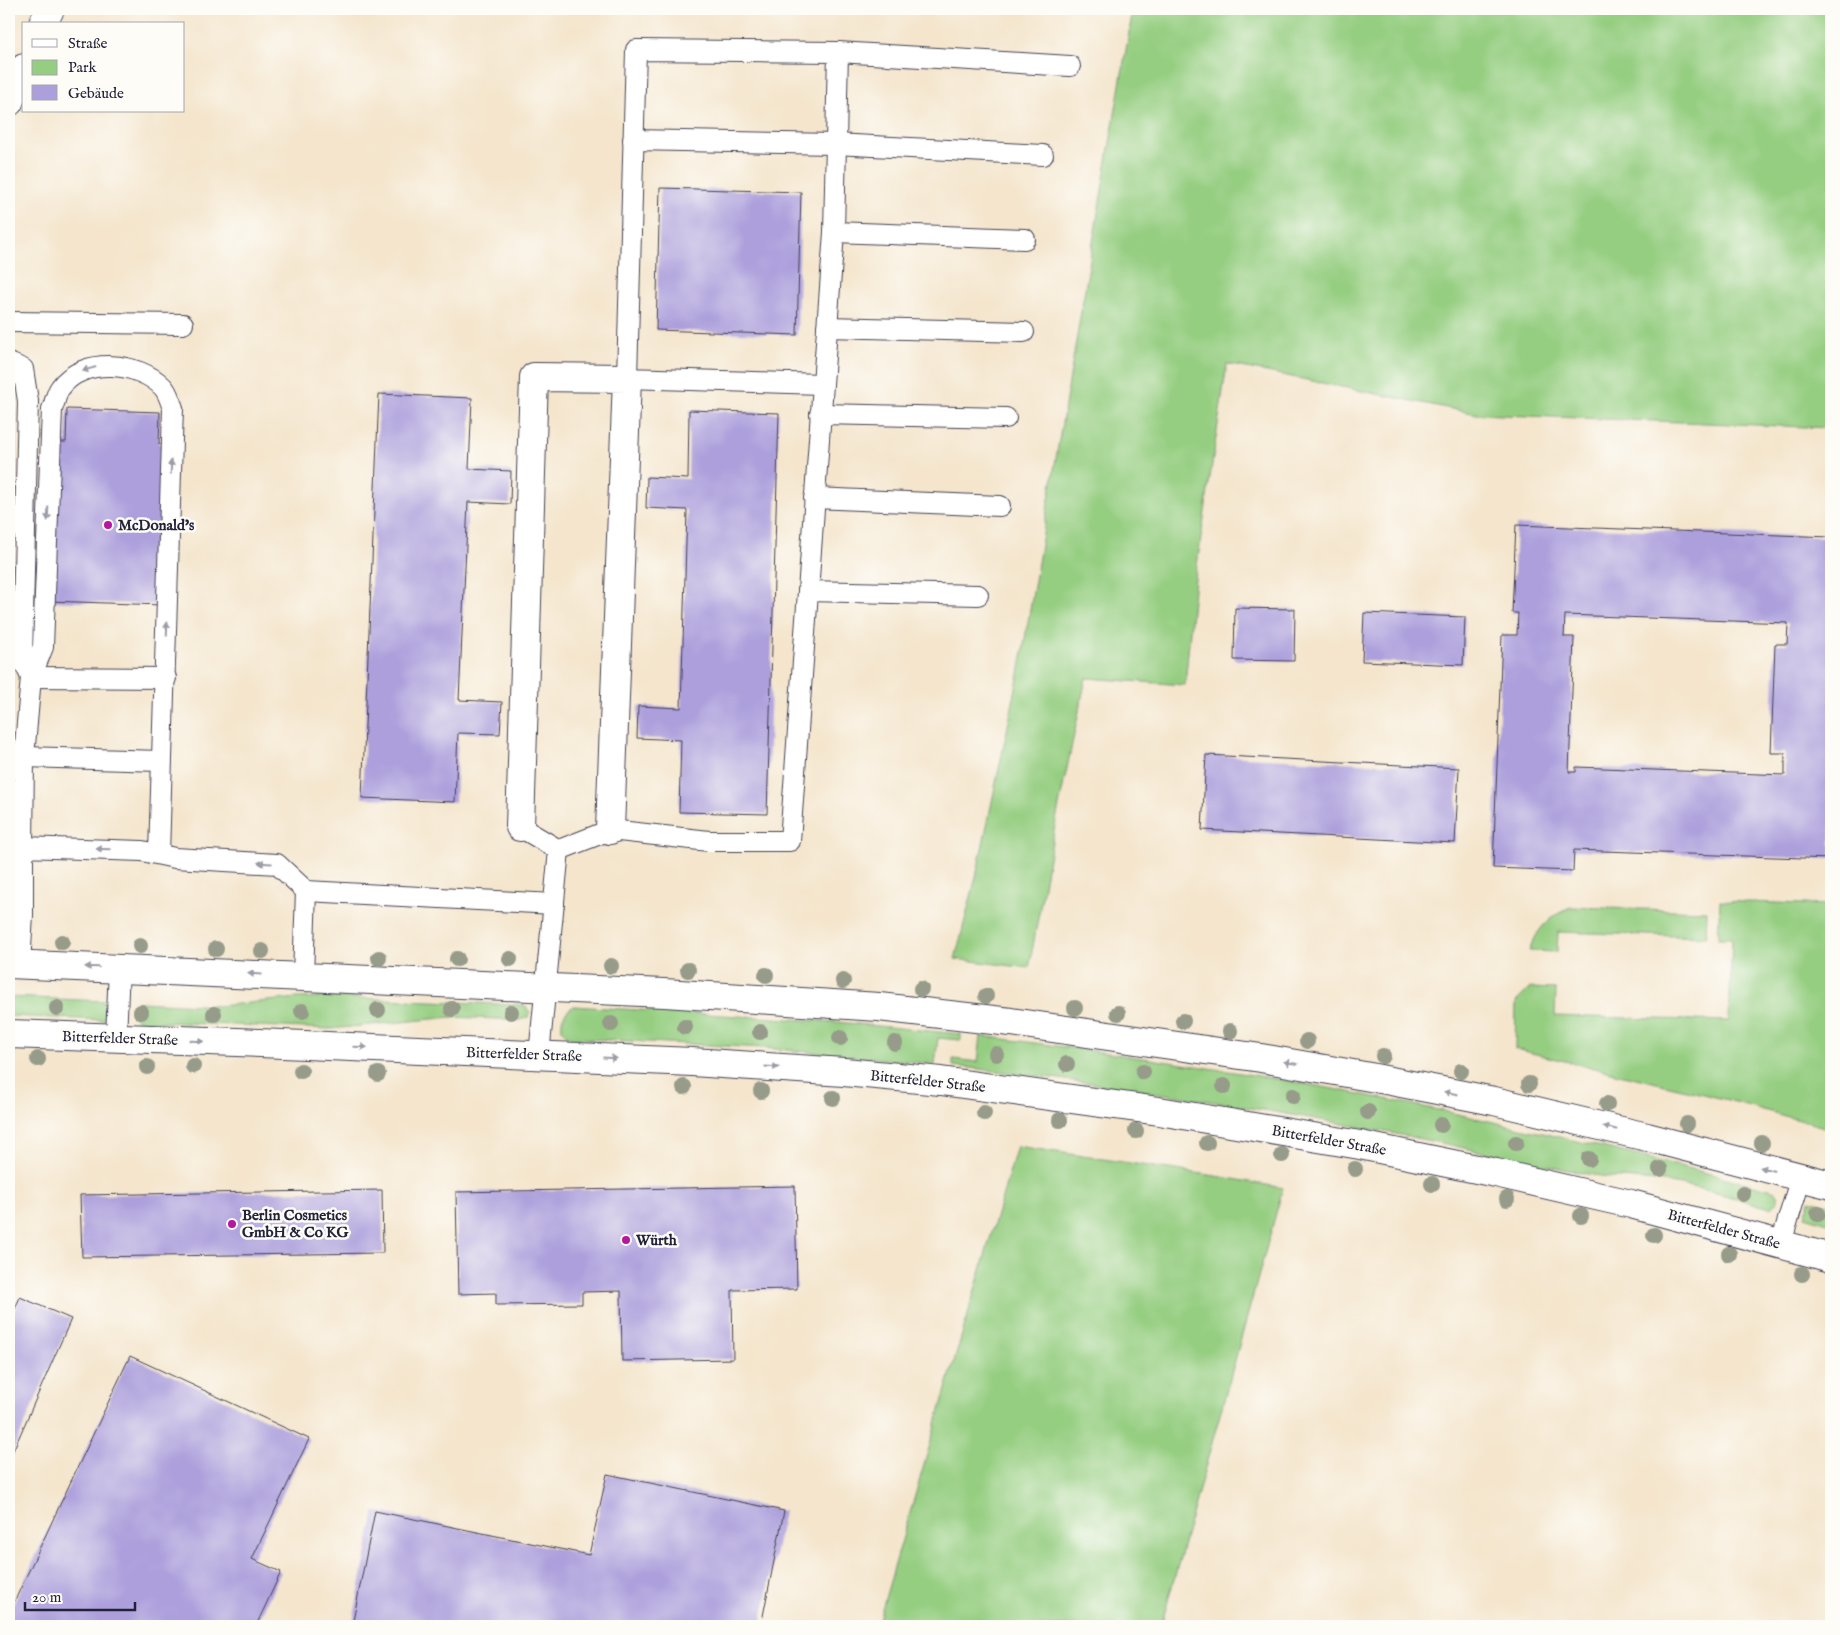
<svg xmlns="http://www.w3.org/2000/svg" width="1840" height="1635" font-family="'IM FELL English',serif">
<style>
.green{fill:#95ce81;stroke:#5c785e}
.building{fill:#ac9fdc;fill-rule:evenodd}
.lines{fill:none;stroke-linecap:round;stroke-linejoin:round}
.service-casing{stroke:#423f51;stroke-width:22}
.minor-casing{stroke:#423f51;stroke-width:30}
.secondary-casing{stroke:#423f51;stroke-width:30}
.service{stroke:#fff;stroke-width:20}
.minor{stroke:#fff;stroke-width:28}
.secondary{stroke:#fff;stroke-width:28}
.tree{fill:#969b8a}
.oneway{fill:#9c9ca7}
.poi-dot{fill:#b5179e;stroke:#fdfcf7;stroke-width:2}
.labels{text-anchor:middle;stroke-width:5;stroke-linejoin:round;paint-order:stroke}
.poi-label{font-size:15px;font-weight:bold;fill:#22223b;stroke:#fdfcf7;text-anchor:start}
.street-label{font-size:15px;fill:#22223b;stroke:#fdfcf7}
</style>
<rect width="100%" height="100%" fill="#fdfcf7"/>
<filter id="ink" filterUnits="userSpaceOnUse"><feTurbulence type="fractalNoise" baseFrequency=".02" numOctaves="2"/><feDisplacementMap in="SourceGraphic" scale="10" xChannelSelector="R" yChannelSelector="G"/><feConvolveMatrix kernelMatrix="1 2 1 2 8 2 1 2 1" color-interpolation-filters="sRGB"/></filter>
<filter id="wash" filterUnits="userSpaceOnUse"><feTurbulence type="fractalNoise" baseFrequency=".0096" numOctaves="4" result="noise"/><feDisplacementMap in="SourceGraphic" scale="20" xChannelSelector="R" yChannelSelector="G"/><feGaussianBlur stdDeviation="1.12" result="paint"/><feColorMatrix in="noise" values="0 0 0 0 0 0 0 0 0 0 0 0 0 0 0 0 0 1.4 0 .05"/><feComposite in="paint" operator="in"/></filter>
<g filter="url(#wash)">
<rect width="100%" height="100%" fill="#f4e5cc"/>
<!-- green -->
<g class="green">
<path d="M 1133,9 L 1831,9 L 1831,428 L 1477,414 L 1227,364 L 1195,578 L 1185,685 L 1086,678 L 1056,820 L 1029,968 L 955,959 L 976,877 L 1019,674 Z"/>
<path d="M 1720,901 L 1831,905 L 1831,1129 L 1728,1100 L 1515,1049 L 1516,1002 L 1530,988 L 1556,989 L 1555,1016 L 1729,1021 L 1732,938 L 1718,938 Z"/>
<path d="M 1571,907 L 1707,911 L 1706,937 L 1558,932 L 1557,952 L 1529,951 C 1539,927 1547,918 1571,907 Z"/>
<path d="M 9,997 L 106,1001 L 104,1020 L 9,1016 Z"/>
<path d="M 335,997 L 524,1005 L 530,1012 L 528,1017 L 520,1020 L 452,1017 L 330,1029 L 138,1021 L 132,1014 L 132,1008 L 140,1002 L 219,1006 L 297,998 Z"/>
<path d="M 573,1006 L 837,1022 L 961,1034 L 961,1040 L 938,1038 L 935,1064 L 765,1048 L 569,1038 L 562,1030 C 561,1018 563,1014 573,1006 Z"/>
<path d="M 981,1036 C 1099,1051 1217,1068 1334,1089 C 1482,1117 1627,1152 1773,1190 L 1778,1194 C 1779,1201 1776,1204 1770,1208 C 1741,1200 1711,1190 1681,1185 C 1652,1179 1622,1179 1593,1175 C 1524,1162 1455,1145 1386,1132 C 1242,1105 1098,1082 953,1066 L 953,1059 L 978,1062 Z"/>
<path d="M 1017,1146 L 1222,1177 L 1283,1188 L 1161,1626 L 877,1626 Z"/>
<path d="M 1810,1200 L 1831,1206 L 1831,1224 L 1805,1216 Z"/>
</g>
<g id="blocks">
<!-- building -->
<g class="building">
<path d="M 660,188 L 801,192 L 797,335 L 656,330 Z"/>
<path d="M 379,394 L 472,398 L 469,469 L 511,471 L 510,504 L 468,502 L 459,700 L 502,702 L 500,734 L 458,733 L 455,802 L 362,798 Z"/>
<path d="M 67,409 L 160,412 L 159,444 L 167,444 L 162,605 L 49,601 L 54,442 L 66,442 Z"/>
<path d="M 689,410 L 779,413 L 767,814 L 679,812 L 681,740 L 637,738 L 638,706 L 681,708 L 687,510 L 646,508 L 647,477 L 688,479 Z"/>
<path d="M 9,480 L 17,484 L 11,662 L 9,662 Z"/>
<path d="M 1516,525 L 1831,537 L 1831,859 L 1574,850 L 1573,871 L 1493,868 L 1502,635 L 1517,635 L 1518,613 L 1512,613 ZM 1565,615 L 1788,623 L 1787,644 L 1775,644 L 1771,753 L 1785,753 L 1785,775 L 1576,767 L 1576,772 L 1569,772 L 1574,637 L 1564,637 Z"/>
<path d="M 1235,608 L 1295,609 L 1294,661 L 1234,660 Z"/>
<path d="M 1364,613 L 1465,617 L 1463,665 L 1362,661 Z"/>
<path d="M 1206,755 L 1459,768 L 1455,843 L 1202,830 Z"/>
<path d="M 795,1186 L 797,1289 L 732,1290 L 733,1359 L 622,1361 L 621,1291 L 582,1292 L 582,1304 L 496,1305 L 496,1293 L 458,1294 L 456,1192 Z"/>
<path d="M 382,1190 L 383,1253 L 82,1257 L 80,1195 Z"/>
<path d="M 20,1297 L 71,1319 L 9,1460 L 9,1323 Z"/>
<path d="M 130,1356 L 309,1439 L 252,1559 L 281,1572 L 256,1626 L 9,1626 L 9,1613 Z"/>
<path d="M 607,1474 L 784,1511 L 761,1626 L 352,1626 L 375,1511 L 589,1555 Z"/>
</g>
</g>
</g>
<g filter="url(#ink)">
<use href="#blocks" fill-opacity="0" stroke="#423f51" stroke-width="1"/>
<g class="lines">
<defs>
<g id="service">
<path d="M 838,52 L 1070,66"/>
<path d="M 633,140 L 835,144 L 1043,155"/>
<path d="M 834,232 L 1025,239"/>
<path d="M 9,322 L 183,324"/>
<path d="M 827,327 L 1024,332"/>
<path d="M 9,363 L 23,369 L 28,401 L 22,658 L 31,677"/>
<path d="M 820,414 L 1006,418"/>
<path d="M 814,498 L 1000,506"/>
<path d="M 808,591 L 978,595"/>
<path d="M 31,677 L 166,678"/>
<path d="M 24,757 L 161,761"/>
<path d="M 520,827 L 559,850"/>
<path d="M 23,847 L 24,757 L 31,677 L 43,647 L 52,409 C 55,403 56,393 60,388 C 83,356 139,362 163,387 C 168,392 170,401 173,408 L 159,854"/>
<path d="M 306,891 L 554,904"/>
<path d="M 20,964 L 23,915 L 23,847 L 142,851 L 175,858 L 277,864 L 306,891 L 303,976"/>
<path d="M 116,1038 L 119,968"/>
<path d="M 539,1055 L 559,850 L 610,830 L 709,841 L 790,841 L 834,232 L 838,52 L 636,50 L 627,378 L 822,384"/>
<path d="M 1781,1243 L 1801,1177"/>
</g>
<g id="minor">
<path d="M 43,24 L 50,9"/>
<path d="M 9,102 L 24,68"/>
<path d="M 520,827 L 534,377 L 627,378 L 610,830"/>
</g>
<g id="secondary">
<path d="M 9,964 L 664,993 L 879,1007 L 1011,1022 L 1261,1058 L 1370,1077 L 1494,1101 L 1647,1137 L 1831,1185"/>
<path d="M 9,1034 L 237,1042 L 692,1062 L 844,1072 L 941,1081 L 1159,1111 L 1360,1145 L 1496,1173 L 1631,1204 L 1831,1258"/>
</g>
</defs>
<!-- service casing -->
<use href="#service" class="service-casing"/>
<!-- minor casing -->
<use href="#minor" class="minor-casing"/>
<!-- secondary casing -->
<use href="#secondary" class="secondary-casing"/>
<!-- service -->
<use href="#service" class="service"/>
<!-- minor -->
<use href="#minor" class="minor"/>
<!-- secondary -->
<use href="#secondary" class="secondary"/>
</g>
<!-- trees -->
<g class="tree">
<circle cx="62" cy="942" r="8"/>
<circle cx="140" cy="946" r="8"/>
<circle cx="216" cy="949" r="8"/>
<circle cx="262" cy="951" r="8"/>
<circle cx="379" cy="958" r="8"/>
<circle cx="457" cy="959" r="8"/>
<circle cx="510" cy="959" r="8"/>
<circle cx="611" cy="966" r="8"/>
<circle cx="688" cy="970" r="8"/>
<circle cx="766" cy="975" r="8"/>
<circle cx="843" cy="981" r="8"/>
<circle cx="921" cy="989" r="8"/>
<circle cx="986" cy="996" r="8"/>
<circle cx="57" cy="1008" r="8"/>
<circle cx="1075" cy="1008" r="8"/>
<circle cx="452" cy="1009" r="8"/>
<circle cx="378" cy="1010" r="8"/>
<circle cx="302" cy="1011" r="8"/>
<circle cx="141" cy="1012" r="8"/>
<circle cx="511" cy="1012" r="8"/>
<circle cx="1118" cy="1013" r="8"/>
<circle cx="214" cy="1014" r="8"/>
<circle cx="1183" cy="1021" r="8"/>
<circle cx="611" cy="1024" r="8"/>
<circle cx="685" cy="1027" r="8"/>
<circle cx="1230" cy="1031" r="8"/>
<circle cx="760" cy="1032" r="8"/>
<circle cx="840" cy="1038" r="8"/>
<circle cx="1307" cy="1041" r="8"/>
<circle cx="895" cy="1043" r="8"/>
<circle cx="996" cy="1054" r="8"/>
<circle cx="1383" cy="1056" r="8"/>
<circle cx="38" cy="1059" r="8"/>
<circle cx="1067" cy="1064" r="8"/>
<circle cx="193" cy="1066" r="8"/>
<circle cx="147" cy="1067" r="8"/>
<circle cx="301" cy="1071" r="8"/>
<circle cx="1461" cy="1071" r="8"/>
<circle cx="1143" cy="1072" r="8"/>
<circle cx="378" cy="1074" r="8"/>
<circle cx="1529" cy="1084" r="8"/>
<circle cx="1224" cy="1086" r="8"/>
<circle cx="684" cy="1087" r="8"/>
<circle cx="761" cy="1091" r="8"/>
<circle cx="1293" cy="1096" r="8"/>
<circle cx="833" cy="1098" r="8"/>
<circle cx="1607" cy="1104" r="8"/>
<circle cx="1368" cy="1112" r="8"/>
<circle cx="984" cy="1113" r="8"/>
<circle cx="1060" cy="1120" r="8"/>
<circle cx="1687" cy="1124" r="8"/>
<circle cx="1441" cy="1125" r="8"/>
<circle cx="1136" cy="1131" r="8"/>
<circle cx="1207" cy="1143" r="8"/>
<circle cx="1516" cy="1143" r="8"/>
<circle cx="1762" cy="1143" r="8"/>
<circle cx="1282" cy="1155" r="8"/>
<circle cx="1589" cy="1159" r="8"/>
<circle cx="1355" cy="1169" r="8"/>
<circle cx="1660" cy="1169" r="8"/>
<circle cx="1432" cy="1184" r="8"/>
<circle cx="1743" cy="1194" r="8"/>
<circle cx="1507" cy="1199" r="8"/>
<circle cx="1818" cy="1214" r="8"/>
<circle cx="1581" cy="1216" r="8"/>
<circle cx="1654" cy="1235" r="8"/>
<circle cx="1729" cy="1254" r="8"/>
<circle cx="1802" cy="1274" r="8"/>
</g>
<!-- one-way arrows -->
<defs><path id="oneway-solid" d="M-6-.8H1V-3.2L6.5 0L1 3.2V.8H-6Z" transform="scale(1.25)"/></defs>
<g class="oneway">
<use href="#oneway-solid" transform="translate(89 369) rotate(164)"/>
<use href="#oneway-solid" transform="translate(171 467) rotate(-88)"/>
<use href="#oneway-solid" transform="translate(48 514) rotate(92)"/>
<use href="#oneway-solid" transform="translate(167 629) rotate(-88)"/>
<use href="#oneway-solid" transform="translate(103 849) rotate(-178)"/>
<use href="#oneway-solid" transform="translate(265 863) rotate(-177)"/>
<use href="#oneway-solid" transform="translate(92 967) rotate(-178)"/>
<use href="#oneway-solid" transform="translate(255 974) rotate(-177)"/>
<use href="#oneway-solid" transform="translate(197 1041) rotate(2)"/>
<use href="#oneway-solid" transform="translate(360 1047) rotate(2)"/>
<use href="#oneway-solid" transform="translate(610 1058) rotate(3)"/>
<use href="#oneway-solid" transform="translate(1291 1063) rotate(-170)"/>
<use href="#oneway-solid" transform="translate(772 1067) rotate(4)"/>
<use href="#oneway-solid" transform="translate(1451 1093) rotate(-169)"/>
<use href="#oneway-solid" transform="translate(1610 1128) rotate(-167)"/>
<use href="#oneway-solid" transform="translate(1767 1169) rotate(-165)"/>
</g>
</g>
<!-- markers -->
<g class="poi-dot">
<circle cx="108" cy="525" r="5"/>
<circle cx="232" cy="1224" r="5"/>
<circle cx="626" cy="1240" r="5"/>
</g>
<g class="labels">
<!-- poi labels -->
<g class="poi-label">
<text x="118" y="530">McDonald's</text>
<text x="242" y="1220">Berlin Cosmetics<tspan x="242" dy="17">GmbH &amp; Co KG</tspan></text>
<text x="636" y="1245">Würth</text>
</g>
<!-- street labels -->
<g class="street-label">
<text transform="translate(120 1038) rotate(2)" y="5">Bitterfelder Straße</text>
<text transform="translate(524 1054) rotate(2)" y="5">Bitterfelder Straße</text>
<text transform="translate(928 1081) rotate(6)" y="5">Bitterfelder Straße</text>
<text transform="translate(1329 1140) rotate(10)" y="5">Bitterfelder Straße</text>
<text transform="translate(1724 1229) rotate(15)" y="5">Bitterfelder Straße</text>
</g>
</g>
<!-- margin -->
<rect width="1840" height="1635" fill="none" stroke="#fdfcf7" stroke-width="30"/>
<!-- legend -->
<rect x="22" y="22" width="162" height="90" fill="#fdfcf7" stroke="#a5a5ac"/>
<rect x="32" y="39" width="25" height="8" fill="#ffffff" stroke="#a5a5ac"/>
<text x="68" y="48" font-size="15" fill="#22223b">Straße</text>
<rect x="32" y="60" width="25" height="15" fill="#95ce81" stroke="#a5a5ac"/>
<text x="68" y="72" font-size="15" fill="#22223b">Park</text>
<rect x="32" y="85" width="25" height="15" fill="#ac9fdc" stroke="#a5a5ac"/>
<text x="68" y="98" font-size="15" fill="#22223b">Gebäude</text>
<!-- scale -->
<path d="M25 1602v8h110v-8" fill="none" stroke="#22223b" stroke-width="2.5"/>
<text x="32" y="1602" font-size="15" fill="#22223b" stroke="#fdfcf7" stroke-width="4" paint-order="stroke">20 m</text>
</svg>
